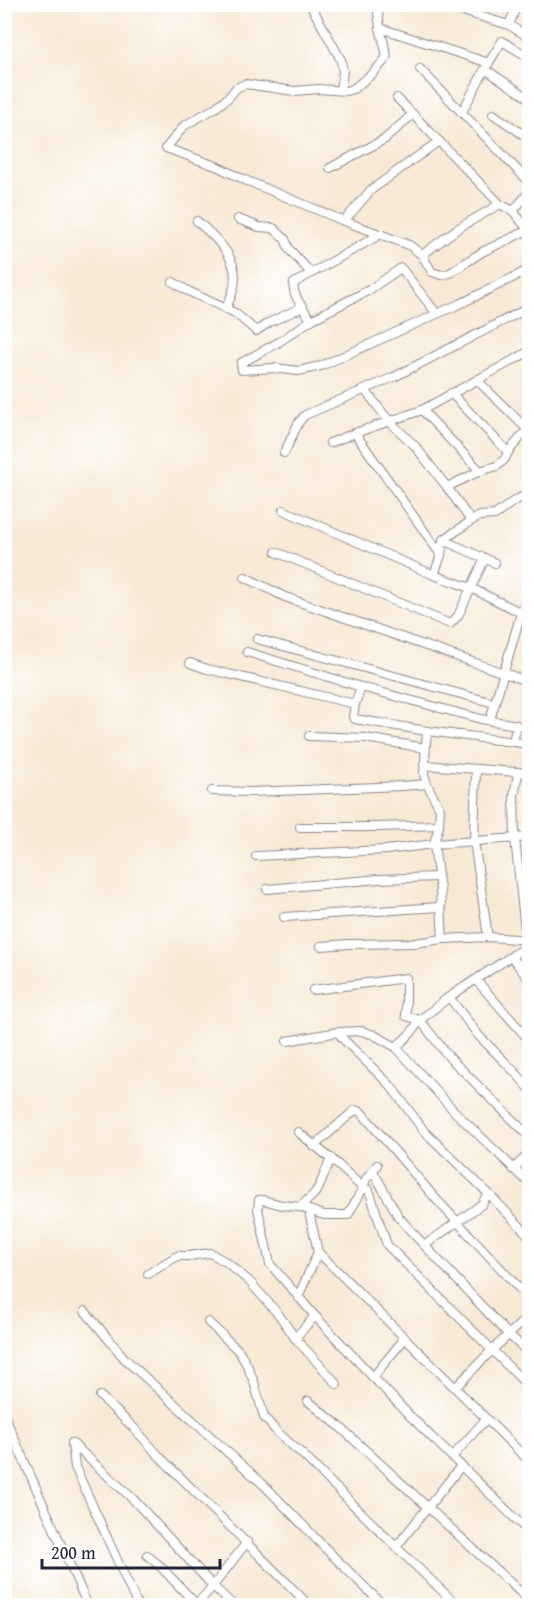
<svg xmlns="http://www.w3.org/2000/svg" width="534" height="1610" font-family="'Gentium Book Plus',serif">
<style>
.lines{fill:none;stroke-linecap:round;stroke-linejoin:round}
.minor-casing{stroke:#8c8688;stroke-width:10}
.minor{stroke:#fff;stroke-width:8}
</style>
<rect width="100%" height="100%" fill="#fff"/>
<filter id="ink" filterUnits="userSpaceOnUse"><feTurbulence type="fractalNoise" baseFrequency=".0167" numOctaves="2"/><feDisplacementMap in="SourceGraphic" scale="12" xChannelSelector="R" yChannelSelector="G"/><feConvolveMatrix kernelMatrix="1 2 1 2 8 2 1 2 1" color-interpolation-filters="sRGB"/></filter>
<filter id="wash" filterUnits="userSpaceOnUse"><feTurbulence type="fractalNoise" baseFrequency=".008" numOctaves="4" result="noise"/><feDisplacementMap in="SourceGraphic" scale="24" xChannelSelector="R" yChannelSelector="G"/><feGaussianBlur stdDeviation="1.35" result="paint"/><feColorMatrix in="noise" values="0 0 0 0 0 0 0 0 0 0 0 0 0 0 0 0 0 1.4 0 .05"/><feComposite in="paint" operator="in"/></filter>
<g filter="url(#wash)">
<rect width="100%" height="100%" fill="#f7e9d5"/>
</g>
<g filter="url(#ink)">
<g class="lines">
<defs>
<g id="minor">
<path d="M 310,4 L 341,60 L 343,72 L 340,90"/>
<path d="M 377,4 L 380,28 L 387,56 L 383,62 L 372,74 L 353,89 L 346,91 L 318,89 L 294,91 L 245,84 L 236,88 L 229,97 L 215,108 L 184,126 L 166,148 L 216,166 L 245,180 L 344,221 L 409,245 L 422,255 L 432,272 L 442,275 L 450,273 L 482,252 L 528,230"/>
<path d="M 439,4 L 509,25 L 530,38"/>
<path d="M 509,25 L 517,4"/>
<path d="M 380,28 L 489,63"/>
<path d="M 420,69 L 530,183"/>
<path d="M 485,69 L 530,99"/>
<path d="M 397,98 L 500,204 L 513,211 L 530,232"/>
<path d="M 462,112 L 485,69 L 502,41 L 530,58"/>
<path d="M 493,114 L 530,139"/>
<path d="M 330,168 L 385,139 L 413,114"/>
<path d="M 513,211 L 530,191"/>
<path d="M 238,219 L 259,227 L 273,228 L 285,239 L 289,249 L 311,273"/>
<path d="M 197,221 C 215,237 240,258 234,286 C 233,293 229,301 226,309"/>
<path d="M 344,221 L 371,190 L 439,141"/>
<path d="M 422,255 L 457,229 L 500,204"/>
<path d="M 173,282 L 188,291 L 235,313 L 256,331 L 270,322 L 303,307"/>
<path d="M 437,314 L 401,268 L 369,290 L 311,320 L 279,342 L 241,363 L 242,370 L 275,368 L 298,371 L 321,366 L 466,301 L 530,269"/>
<path d="M 311,320 C 305,310 291,295 294,283 L 381,234"/>
<path d="M 477,380 L 530,432"/>
<path d="M 365,390 L 389,421 L 415,446 L 447,487 L 471,521"/>
<path d="M 451,393 L 508,452"/>
<path d="M 422,410 L 480,471"/>
<path d="M 355,433 L 441,555"/>
<path d="M 330,443 L 355,433 L 422,410 L 530,351"/>
<path d="M 284,453 L 299,422 L 305,415 L 394,377 L 530,307"/>
<path d="M 447,487 L 480,471 L 497,466 L 505,459 L 508,452 L 527,430"/>
<path d="M 283,510 L 434,575 L 471,588 L 530,617"/>
<path d="M 443,540 L 495,563"/>
<path d="M 276,552 L 450,624 L 458,616 L 485,558"/>
<path d="M 434,575 L 441,555 L 443,540 L 471,521 L 480,516 L 495,515 L 514,501 L 530,493"/>
<path d="M 245,577 L 285,597 L 530,682"/>
<path d="M 257,639 L 494,703"/>
<path d="M 247,652 L 361,687 L 481,719 L 517,725 L 513,741"/>
<path d="M 190,663 L 207,669 L 355,704"/>
<path d="M 361,687 L 355,704 L 353,717 L 355,719 L 427,731 L 530,744"/>
<path d="M 490,720 L 521,613 L 530,595"/>
<path d="M 427,731 L 424,774 L 427,784 L 440,809 L 439,825 L 434,844 L 440,890 L 443,939"/>
<path d="M 309,736 L 366,738 L 425,748"/>
<path d="M 424,765 L 530,773"/>
<path d="M 476,770 L 474,841 L 488,937"/>
<path d="M 518,773 L 514,796 L 515,839 L 526,939"/>
<path d="M 212,791 L 252,792 L 402,786 L 427,784"/>
<path d="M 300,827 L 377,827 L 439,825"/>
<path d="M 256,856 L 386,850 L 434,844 L 530,837"/>
<path d="M 267,889 L 379,879 L 437,877"/>
<path d="M 284,917 L 440,907"/>
<path d="M 321,946 L 348,944 L 415,943 L 443,939 L 488,937 L 530,940"/>
<path d="M 512,957 L 530,981"/>
<path d="M 476,980 L 530,1041"/>
<path d="M 313,990 L 406,978 L 406,1016 L 420,1020 L 448,1056 L 530,1137"/>
<path d="M 449,997 L 479,1036 L 514,1071 L 530,1089"/>
<path d="M 338,1032 L 343,1039 L 390,1085 L 424,1131 L 488,1193 L 530,1237"/>
<path d="M 287,1041 L 338,1032 L 362,1031 L 374,1035 L 396,1047 L 456,1113 L 530,1184"/>
<path d="M 396,1047 L 411,1033 L 420,1020 L 449,997 L 530,944"/>
<path d="M 298,1132 L 335,1162 L 363,1188 L 366,1179 L 377,1165"/>
<path d="M 314,1146 L 355,1110 L 361,1112 L 436,1199 L 530,1300"/>
<path d="M 513,1169 L 530,1153"/>
<path d="M 373,1171 L 398,1216 L 410,1230 L 508,1334 L 530,1354"/>
<path d="M 300,1207 L 314,1194 L 319,1187 L 331,1158"/>
<path d="M 311,1211 L 310,1216 L 318,1252 L 530,1462"/>
<path d="M 425,1245 L 482,1204 L 488,1193"/>
<path d="M 148,1274 L 177,1256 L 189,1256 L 210,1253 L 226,1262 L 249,1281 L 279,1315 L 295,1338 L 337,1384"/>
<path d="M 298,1297 L 318,1252"/>
<path d="M 85,1311 L 125,1359 L 266,1487 L 325,1548 L 384,1606"/>
<path d="M 208,1322 L 239,1351 L 247,1365 L 254,1382 L 264,1417 L 277,1432 L 303,1455 L 396,1547 L 458,1606"/>
<path d="M 295,1338 L 315,1316"/>
<path d="M 373,1377 L 405,1338"/>
<path d="M 455,1388 L 492,1350 L 530,1315"/>
<path d="M 530,1388 L 387,1245 L 369,1190 L 363,1188 L 348,1215 L 324,1215 L 300,1207 L 282,1205 L 263,1200 L 259,1200 L 258,1209 L 270,1264 L 315,1316 L 409,1415 L 530,1533"/>
<path d="M 100,1396 L 133,1427 L 160,1457 L 310,1606"/>
<path d="M 308,1401 L 339,1426 L 530,1601"/>
<path d="M 4,1415 L 88,1606"/>
<path d="M 72,1443 L 133,1499 L 213,1586 L 234,1606"/>
<path d="M 72,1443 L 75,1467 L 138,1606"/>
<path d="M 452,1457 L 486,1419"/>
<path d="M 396,1547 L 461,1466"/>
<path d="M 147,1555 L 159,1565 L 198,1606"/>
<path d="M 197,1604 L 213,1586 L 247,1542"/>
<path d="M 30,1605 L 30,1606"/>
</g>
</defs>
<!-- minor casing -->
<use href="#minor" class="minor-casing"/>
<!-- minor -->
<use href="#minor" class="minor"/>
</g>
</g>
<!-- margin -->
<rect width="534" height="1610" fill="none" stroke="#fff" stroke-width="24"/>
<!-- scale -->
<path d="M42 1559v9h178v-9" fill="none" stroke="#22223b" stroke-width="3"/>
<text x="51" y="1559" font-size="18" fill="#22223b" stroke="#ffffff" stroke-width="4.5" paint-order="stroke">200 m</text>
</svg>
